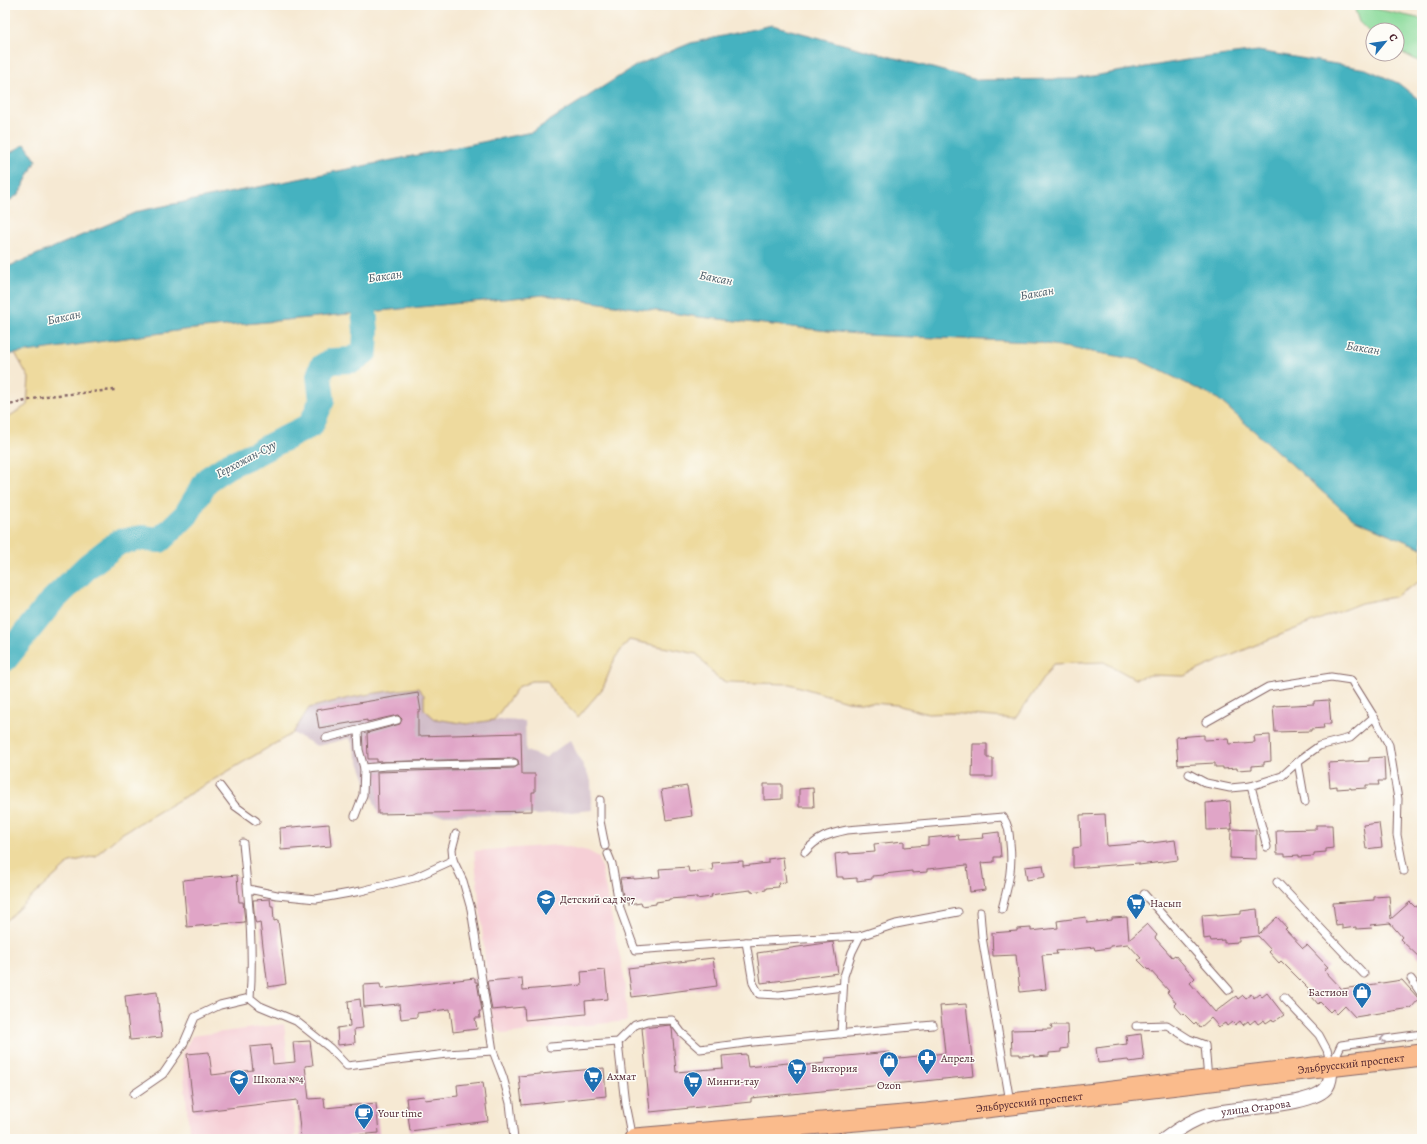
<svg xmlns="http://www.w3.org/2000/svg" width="1427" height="1144" font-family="Alegreya,serif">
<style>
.built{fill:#f6cfd6}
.industrial{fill:#d1bdc9}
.green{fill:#89da9a;stroke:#6a7c62}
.sand{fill:#eeda9e;stroke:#9c7c64}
.water{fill:#44b2c0;stroke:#476876}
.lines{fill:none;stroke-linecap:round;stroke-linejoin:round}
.river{stroke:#44b2c0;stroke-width:26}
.building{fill:#e0a5c7}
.service-casing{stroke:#866666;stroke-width:9}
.minor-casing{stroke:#866666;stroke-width:15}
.primary-casing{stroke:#866666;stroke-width:23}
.path{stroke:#866666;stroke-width:2.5;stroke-dasharray:3 3;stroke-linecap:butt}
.service{stroke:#fff;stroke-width:7}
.minor{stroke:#fff;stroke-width:13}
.primary{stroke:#fabb8c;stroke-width:21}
.oneway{stroke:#ae9aa0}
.labels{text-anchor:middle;stroke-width:3;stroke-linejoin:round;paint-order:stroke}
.poi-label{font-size:11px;fill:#4a1f2b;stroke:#fdfcf7;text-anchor:start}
.street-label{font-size:11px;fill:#4a1f2b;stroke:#fdfcf7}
.water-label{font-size:12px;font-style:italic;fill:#485a67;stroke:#fdfcf7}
</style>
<rect width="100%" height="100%" fill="#fdfcf7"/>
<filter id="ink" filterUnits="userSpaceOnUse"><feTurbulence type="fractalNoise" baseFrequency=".025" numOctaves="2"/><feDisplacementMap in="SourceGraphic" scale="8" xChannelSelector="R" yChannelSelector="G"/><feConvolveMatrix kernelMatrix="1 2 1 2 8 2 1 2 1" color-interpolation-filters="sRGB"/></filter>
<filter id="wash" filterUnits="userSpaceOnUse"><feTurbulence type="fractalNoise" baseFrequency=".012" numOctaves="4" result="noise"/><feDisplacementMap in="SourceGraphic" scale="16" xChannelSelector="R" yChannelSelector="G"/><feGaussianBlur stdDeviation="0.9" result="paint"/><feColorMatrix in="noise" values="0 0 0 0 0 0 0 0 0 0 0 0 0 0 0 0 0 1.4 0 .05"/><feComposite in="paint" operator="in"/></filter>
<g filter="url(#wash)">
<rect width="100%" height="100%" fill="#f6e9d3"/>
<!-- built -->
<g class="built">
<path d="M 559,845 L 588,851 L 599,857 L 624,976 L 627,1021 L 503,1034 L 492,1025 L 474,851 Z"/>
<path d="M 284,1024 L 296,1139 L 190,1139 L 182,1054 L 192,1036 Z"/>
</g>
<!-- industrial -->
<path class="industrial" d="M 418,688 L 424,695 L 424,709 L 467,724 L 494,720 L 525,721 L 526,751 L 545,758 L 570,740 L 591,781 L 592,810 L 540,815 L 379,815 L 350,738 L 317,746 L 293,733 L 309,708 L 336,700 L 389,691 Z"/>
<!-- green -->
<path class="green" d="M 1354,7 L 1372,8 L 1422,19 L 1422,63 L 1397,50 L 1397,30 L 1373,30 L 1373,36 L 1359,22 Z"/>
<!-- sand -->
<path class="sand" d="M 544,295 L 700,317 L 866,335 L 1035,342 L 1139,360 L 1218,399 L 1353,519 L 1422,548 L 1422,580 L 1394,597 L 1361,603 L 1265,641 L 1184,676 L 1151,675 L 1135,679 L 1104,662 L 1053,664 L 1015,719 L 950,713 L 928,714 L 897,705 L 847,701 L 790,684 L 726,682 L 717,678 L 697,654 L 629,640 L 615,658 L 603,688 L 578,717 L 554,693 L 547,681 L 532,681 L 518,687 L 494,720 L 467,724 L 435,719 L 424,709 L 424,695 L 418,688 C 381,691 345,698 309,708 L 293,733 L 121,834 L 95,856 L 70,862 L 5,921 L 5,419 L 27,405 L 29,378 L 15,353 L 183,330 Z"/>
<!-- water -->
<g class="water">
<path d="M 772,25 L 977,80 L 1075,79 L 1187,60 L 1258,51 L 1366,69 L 1398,83 L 1422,102 L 1422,548 L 1353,519 L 1218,399 L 1139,360 L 1035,342 L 866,335 L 700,317 L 544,295 L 183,330 L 5,355 L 5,268 L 139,211 L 532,132 L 637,65 L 691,43 Z"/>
<path d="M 25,144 L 36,160 L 19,194 L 5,204 L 5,156 Z"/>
</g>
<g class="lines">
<!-- river -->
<path class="river" d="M 5,659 L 50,603 L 88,566 L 119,542 L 142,538 L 160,540 L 186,515 L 208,479 L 229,465 L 254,454 L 311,425 L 322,400 L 319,376 L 322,367 L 332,361 L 353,360 L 365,351 L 366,331 L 361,279"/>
</g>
<g id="blocks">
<!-- building -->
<g class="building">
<path d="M 418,693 L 421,711 L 418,711 L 418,736 L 521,733 L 522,774 L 535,774 L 535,792 L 532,792 L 532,811 L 378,814 L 377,772 L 514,768 L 519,765 L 518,760 L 514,758 L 377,762 L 377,759 L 368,759 L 367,733 L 400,724 L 402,719 L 398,715 L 367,722 L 367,720 L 319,728 L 316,710 Z"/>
<path d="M 1329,700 L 1331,724 L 1323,724 L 1324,728 L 1311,729 L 1311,731 L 1275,732 L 1273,706 L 1314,704 L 1314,701 Z"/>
<path d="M 1204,735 L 1204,740 L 1228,739 L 1229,744 L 1255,742 L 1254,736 L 1270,735 L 1271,761 L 1264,762 L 1264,765 L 1252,766 L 1252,769 L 1237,770 L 1237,768 L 1223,769 L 1223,767 L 1215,767 L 1215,763 L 1178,765 L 1176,737 Z"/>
<path d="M 973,744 L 987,744 L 987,758 L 993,758 L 993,777 L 972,777 Z"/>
<path d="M 1384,757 L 1385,781 L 1378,781 L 1379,785 L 1366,785 L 1366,788 L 1351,789 L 1351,788 L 1337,789 L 1337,786 L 1330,787 L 1328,763 L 1369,761 L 1369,758 Z"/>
<path d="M 764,784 L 782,784 L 782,799 L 764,800 Z"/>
<path d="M 687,786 L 692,816 L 666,820 L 661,790 Z"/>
<path d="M 813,788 L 814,807 L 799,807 L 799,789 Z"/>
<path d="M 1230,801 L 1232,829 L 1207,830 L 1206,803 Z"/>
<path d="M 1105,814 L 1107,846 L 1144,843 L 1144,844 L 1175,840 L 1178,860 L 1139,865 L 1139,863 L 1073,868 L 1073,848 L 1081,847 L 1080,815 Z"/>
<path d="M 1379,823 L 1382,847 L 1366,849 L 1363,825 Z"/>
<path d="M 329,824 L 331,846 L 281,850 L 280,828 Z"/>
<path d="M 1316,825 L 1332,825 L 1333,848 L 1326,849 L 1326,852 L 1314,853 L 1314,856 L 1299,857 L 1299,855 L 1285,856 L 1285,854 L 1277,854 L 1276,830 L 1316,829 Z"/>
<path d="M 1231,829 L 1256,830 L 1256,859 L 1230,858 Z"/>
<path d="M 999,832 L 1001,857 L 994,857 L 994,862 L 981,863 L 985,890 L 970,892 L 967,865 L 927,869 L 927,872 L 912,873 L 912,871 L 884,874 L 884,875 L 872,876 L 872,879 L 857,881 L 857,878 L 843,879 L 843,877 L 837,877 L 835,854 L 849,852 L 849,854 L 875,852 L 874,844 L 904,841 L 904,847 L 928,845 L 928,838 L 958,835 L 959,840 L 984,838 L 983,834 Z"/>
<path d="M 783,857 L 786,882 L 778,883 L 779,887 L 766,888 L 766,890 L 751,892 L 751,890 L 724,893 L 711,895 L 712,897 L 696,899 L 696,897 L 669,899 L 669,900 L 656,902 L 656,904 L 642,906 L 641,903 L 628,905 L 628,902 L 624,902 L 620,879 L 634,878 L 634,879 L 660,877 L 659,869 L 688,867 L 689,872 L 713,870 L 712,863 L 743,861 L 743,866 L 768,863 L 768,859 Z"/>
<path d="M 1043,865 L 1045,877 L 1027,880 L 1025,867 Z"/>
<path d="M 237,875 L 239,902 L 243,902 L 245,922 L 187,927 L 183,880 Z"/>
<path d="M 1389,896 L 1391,919 L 1410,902 L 1415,907 L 1417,906 L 1422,911 L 1422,960 L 1400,939 L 1402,937 L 1390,923 L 1371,925 L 1372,928 L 1356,929 L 1356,927 L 1342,929 L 1342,925 L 1336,926 L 1333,903 L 1374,900 L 1374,897 Z"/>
<path d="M 270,899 L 271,906 L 273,906 L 274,921 L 278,920 L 286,984 L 268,987 L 260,922 L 256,923 L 255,921 L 253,900 Z"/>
<path d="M 1257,909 L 1259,934 L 1277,917 L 1287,928 L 1285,929 L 1303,948 L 1307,945 L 1328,967 L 1324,970 L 1342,989 L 1402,980 L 1419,999 L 1411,1008 L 1355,1017 L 1345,1006 L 1337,1014 L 1333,1009 L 1330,1012 L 1320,1002 L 1318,1004 L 1308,992 L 1310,990 L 1281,961 L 1279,963 L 1269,952 L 1271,950 L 1258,936 L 1239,938 L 1239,942 L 1224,943 L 1224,940 L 1211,941 L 1210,938 L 1204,939 L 1202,915 L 1217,914 L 1217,916 L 1241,914 L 1241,911 Z"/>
<path d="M 1086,917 L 1087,923 L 1112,920 L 1112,918 L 1127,917 L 1129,940 L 1147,924 L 1157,935 L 1155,938 L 1172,957 L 1175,955 L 1195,978 L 1190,983 L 1215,1012 L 1236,996 L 1238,999 L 1243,995 L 1246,998 L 1251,994 L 1254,998 L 1259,994 L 1262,997 L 1267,993 L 1284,1015 L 1274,1022 L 1272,1019 L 1266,1023 L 1264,1020 L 1258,1024 L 1255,1020 L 1250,1024 L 1248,1021 L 1243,1025 L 1240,1021 L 1235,1025 L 1232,1022 L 1227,1026 L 1225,1023 L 1219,1027 L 1211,1018 L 1200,1028 L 1196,1022 L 1194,1024 L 1184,1014 L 1183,1015 L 1174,1005 L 1176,1003 L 1167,992 L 1169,991 L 1149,969 L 1148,970 L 1138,960 L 1141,958 L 1128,944 L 1110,946 L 1110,948 L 1095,950 L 1094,947 L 1056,951 L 1057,954 L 1042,955 L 1046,989 L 1020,992 L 1016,955 L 993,956 L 992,933 L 1017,931 L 1017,929 L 1031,928 L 1031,931 L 1058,928 L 1057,921 Z"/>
<path d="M 833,942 L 838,973 L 761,983 L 757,953 Z"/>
<path d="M 713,958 L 717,986 L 632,997 L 628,968 Z"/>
<path d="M 605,970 L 608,999 L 585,1001 L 586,1014 L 525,1020 L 524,1007 L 492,1010 L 487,981 L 522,978 L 523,990 L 582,985 L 581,972 Z"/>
<path d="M 475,978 L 475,982 L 477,982 L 482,1011 L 479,1011 L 480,1018 L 475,1018 L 477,1029 L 453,1032 L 450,1009 L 417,1013 L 417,1017 L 401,1019 L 399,1004 L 364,1007 L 363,985 L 380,984 L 381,989 Z"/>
<path d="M 157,992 L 162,1037 L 130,1040 L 125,996 Z"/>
<path d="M 360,999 L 363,1028 L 354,1029 L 355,1043 L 338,1045 L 337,1028 L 350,1026 L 348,1001 Z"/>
<path d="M 966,1004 L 974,1076 L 751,1098 L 751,1102 L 650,1112 L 642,1028 L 670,1025 L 672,1028 L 676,1072 L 723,1068 L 722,1056 L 746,1054 L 748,1067 L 788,1063 L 789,1067 L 825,1063 L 825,1058 L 890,1052 L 891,1059 L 945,1053 L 940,1006 Z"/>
<path d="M 1051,1025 L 1067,1025 L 1068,1048 L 1061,1049 L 1061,1052 L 1049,1053 L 1049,1056 L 1034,1057 L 1034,1055 L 1020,1056 L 1020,1054 L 1012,1054 L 1011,1030 L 1052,1029 Z"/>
<path d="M 1141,1034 L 1144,1060 L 1129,1062 L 1128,1060 L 1098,1063 L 1096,1048 L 1127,1044 L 1126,1036 Z"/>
<path d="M 310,1041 L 313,1065 L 305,1066 L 309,1099 L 324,1098 L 325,1108 L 376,1103 L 379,1133 L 315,1139 L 301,1139 L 297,1100 L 194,1112 L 187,1054 L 209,1052 L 212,1075 L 253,1070 L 250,1047 L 271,1045 L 273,1064 L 295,1062 L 293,1042 Z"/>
<path d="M 604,1068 L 606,1096 L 522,1105 L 519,1076 Z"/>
<path d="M 483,1082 L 488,1121 L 410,1131 L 406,1098 L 424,1096 L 425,1100 L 458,1096 L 457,1085 Z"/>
</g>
</g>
</g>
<g filter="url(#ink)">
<use href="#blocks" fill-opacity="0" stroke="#866666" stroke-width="1"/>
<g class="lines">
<defs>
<g id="service">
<path d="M 1206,722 L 1268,687 L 1331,677 L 1351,680 L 1374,717 L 1389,745 L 1398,799 L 1397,835 L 1404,871"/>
<path d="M 358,731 L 359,750 L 364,768"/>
<path d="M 326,738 L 397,720"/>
<path d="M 1298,762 L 1305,802"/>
<path d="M 1189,774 L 1206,783 L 1230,788 L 1251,786"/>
<path d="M 220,786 L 235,806 L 256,821"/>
<path d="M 600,800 L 600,821 L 605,846"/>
<path d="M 355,816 L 363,795 L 364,768 L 386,766 L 514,763"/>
<path d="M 456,834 L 452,849 L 453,860 L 463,881 L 471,909 L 493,1051 L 503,1077 L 510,1103 L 514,1139"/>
<path d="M 243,843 C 248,895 254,947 250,998 L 260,1006 L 296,1021 L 330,1048 L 347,1066 L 447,1054 L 493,1051"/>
<path d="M 1267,847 L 1251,786 L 1282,776 L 1301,759 L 1319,746 L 1350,738 L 1374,717"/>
<path d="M 805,852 C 818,837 828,834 847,830 L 1003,817 C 1009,826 1009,832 1010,843 C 1013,869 1008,885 1002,909"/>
<path d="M 608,854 L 612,864 L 620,909 L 635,950 L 746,942 L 860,936 L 896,924 L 958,912"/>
<path d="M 1277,882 L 1364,974"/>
<path d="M 248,889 L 277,895 L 316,899 L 361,891 L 414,878 L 453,860"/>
<path d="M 1144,894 L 1229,990"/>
<path d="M 980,912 L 982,937 L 1010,1102"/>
<path d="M 746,942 L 753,983 L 759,994 L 779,995 L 843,987"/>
<path d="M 1411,979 L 1422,995"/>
<path d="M 1284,998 L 1319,1035 L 1327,1050 L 1331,1065"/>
<path d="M 1136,1026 L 1167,1025 L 1189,1039 L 1205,1045 L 1208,1079"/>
<path d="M 841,1034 L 844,976 L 852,952 L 860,936"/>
<path d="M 618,1042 L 625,1104 L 632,1139"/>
<path d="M 550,1047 L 618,1042 L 635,1025 L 648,1021 L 672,1020 L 681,1032 L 700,1049 L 753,1042 L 933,1025"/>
<path d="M 1333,1062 L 1341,1045 L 1422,1034"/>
<path d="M 134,1094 L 163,1074 L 183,1045 L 195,1017 L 220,1005 L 250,998"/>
</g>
<g id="minor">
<path id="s1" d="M 1165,1139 C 1178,1129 1194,1119 1210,1114 C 1235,1107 1314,1107 1327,1087 C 1331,1081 1331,1072 1331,1066"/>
</g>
<g id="primary">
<path id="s2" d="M 635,1139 L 927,1114 L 1422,1055"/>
</g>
</defs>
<!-- service casing -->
<use href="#service" class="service-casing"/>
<!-- minor casing -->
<use href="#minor" class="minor-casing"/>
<!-- primary casing -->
<use href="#primary" class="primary-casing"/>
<!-- path -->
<path class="path" d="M 5,406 L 46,396 L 115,390"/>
<!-- service -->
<use href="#service" class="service"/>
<!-- minor -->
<use href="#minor" class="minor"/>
<!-- primary -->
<use href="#primary" class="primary"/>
</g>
<!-- one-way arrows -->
<defs><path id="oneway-chevron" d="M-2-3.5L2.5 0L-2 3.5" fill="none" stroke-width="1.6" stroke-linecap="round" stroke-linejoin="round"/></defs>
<use class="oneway" href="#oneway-chevron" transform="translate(1383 1039) rotate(172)"/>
</g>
<!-- icons -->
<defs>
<symbol id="school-pin" viewBox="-11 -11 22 30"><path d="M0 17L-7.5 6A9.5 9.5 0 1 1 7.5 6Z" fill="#1f6fb2" stroke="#fdfcf7"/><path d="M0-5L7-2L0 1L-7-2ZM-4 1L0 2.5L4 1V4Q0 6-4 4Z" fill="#fff"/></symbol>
<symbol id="supermarket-pin" viewBox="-11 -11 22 30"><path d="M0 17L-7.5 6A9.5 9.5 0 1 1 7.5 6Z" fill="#1f6fb2" stroke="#fdfcf7"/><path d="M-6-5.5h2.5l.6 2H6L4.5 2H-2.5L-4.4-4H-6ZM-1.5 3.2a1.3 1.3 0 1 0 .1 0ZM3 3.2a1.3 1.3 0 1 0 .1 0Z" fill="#fff"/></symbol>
<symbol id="shop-pin" viewBox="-11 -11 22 30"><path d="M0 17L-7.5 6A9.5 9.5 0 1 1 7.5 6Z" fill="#1f6fb2" stroke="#fdfcf7"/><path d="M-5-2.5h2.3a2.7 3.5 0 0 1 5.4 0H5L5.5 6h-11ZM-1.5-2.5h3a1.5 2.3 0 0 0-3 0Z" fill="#fff"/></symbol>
<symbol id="pharmacy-pin" viewBox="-11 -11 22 30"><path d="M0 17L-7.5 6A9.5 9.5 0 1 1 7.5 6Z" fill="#1f6fb2" stroke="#fdfcf7"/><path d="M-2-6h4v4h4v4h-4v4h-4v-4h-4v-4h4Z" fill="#fff"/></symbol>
<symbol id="cafe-pin" viewBox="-11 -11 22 30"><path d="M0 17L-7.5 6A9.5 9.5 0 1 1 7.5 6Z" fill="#1f6fb2" stroke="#fdfcf7"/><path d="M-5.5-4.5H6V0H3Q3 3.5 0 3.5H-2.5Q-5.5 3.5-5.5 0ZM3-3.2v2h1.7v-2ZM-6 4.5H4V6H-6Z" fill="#fff"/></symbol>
</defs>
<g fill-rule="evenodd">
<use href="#school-pin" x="535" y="888" width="22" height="30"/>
<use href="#supermarket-pin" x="1125" y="892" width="22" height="30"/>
<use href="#shop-pin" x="1351" y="981" width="22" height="30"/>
<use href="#pharmacy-pin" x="916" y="1047" width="22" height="30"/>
<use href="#shop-pin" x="878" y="1050" width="22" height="30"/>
<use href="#supermarket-pin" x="786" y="1057" width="22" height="30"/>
<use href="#supermarket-pin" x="582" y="1065" width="22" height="30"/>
<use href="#school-pin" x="228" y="1068" width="22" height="30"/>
<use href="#supermarket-pin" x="682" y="1070" width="22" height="30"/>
<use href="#cafe-pin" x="353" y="1102" width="22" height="30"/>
</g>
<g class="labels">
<!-- poi labels -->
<g class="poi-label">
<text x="560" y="903">Детский сад №7</text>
<text x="1150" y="907">Насып</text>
<text x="1348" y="996" text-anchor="end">Бастион</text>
<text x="941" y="1062">Апрель</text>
<text x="811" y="1072">Виктория</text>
<text x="607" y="1080">Ахмат</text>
<text x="253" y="1083">Школа №4</text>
<text x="707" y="1085">Минги-тау</text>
<text x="889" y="1089" text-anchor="middle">Ozon</text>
<text x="378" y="1117">Your time</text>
</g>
<!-- street labels -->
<g class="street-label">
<text dy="4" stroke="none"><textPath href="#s2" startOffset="720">Эльбрусский проспект</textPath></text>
<text dy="4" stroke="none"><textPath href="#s2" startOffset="396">Эльбрусский проспект</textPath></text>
<text dy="4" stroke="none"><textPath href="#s1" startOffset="98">улица Отарова</textPath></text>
</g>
<!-- water labels -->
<g class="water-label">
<text transform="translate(385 276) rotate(-8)" y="4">Баксан</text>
<text transform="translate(716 278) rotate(11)" y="4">Баксан</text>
<text transform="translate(1037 293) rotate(-10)" y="4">Баксан</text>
<text transform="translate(64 317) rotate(-12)" y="4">Баксан</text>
<text transform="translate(1363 348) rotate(9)" y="4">Баксан</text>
<text transform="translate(246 459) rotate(-28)" y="4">Герхожан-Суу</text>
</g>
</g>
<!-- margin -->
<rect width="1427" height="1144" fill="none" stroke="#fdfcf7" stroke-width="20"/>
<!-- north arrow -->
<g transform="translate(1385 42) rotate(61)"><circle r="19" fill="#fdfcf7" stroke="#b5a4a5"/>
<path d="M0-3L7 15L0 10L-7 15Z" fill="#1f6fb2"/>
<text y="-6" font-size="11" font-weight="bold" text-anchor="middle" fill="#4a1f2b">С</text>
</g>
</svg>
